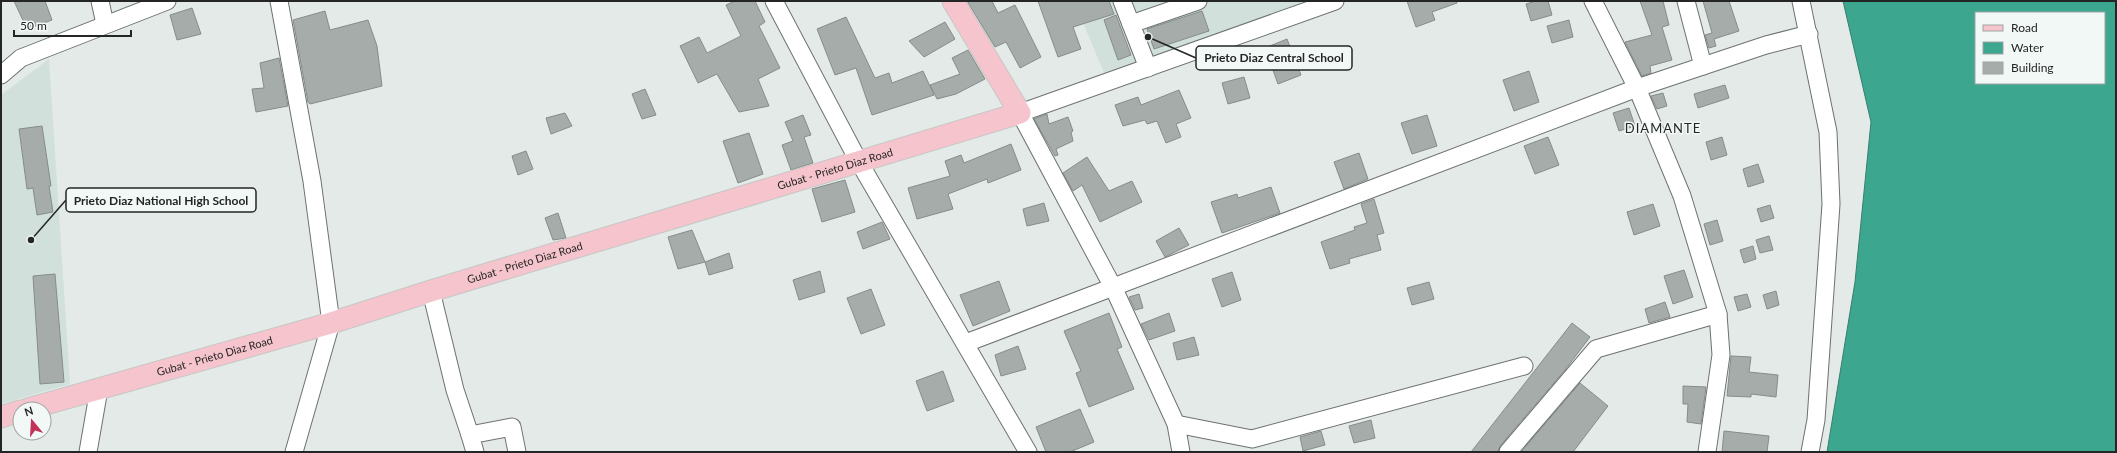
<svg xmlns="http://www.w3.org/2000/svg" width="2117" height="453" font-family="Lato,sans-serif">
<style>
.built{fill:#d1e0db}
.water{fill:#3ca68e;stroke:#35806e;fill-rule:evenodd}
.building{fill:#a6acaa;stroke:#868c8a}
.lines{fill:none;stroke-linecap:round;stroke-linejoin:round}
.minor-casing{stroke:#6d7270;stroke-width:19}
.major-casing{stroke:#c6c7c6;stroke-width:23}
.minor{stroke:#fff;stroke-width:17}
.major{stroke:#f6c4cc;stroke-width:21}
.labels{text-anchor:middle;stroke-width:3;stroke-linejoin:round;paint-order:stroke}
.street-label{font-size:11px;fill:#242625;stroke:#f2f8f6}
.quarter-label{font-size:13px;letter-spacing:1px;fill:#242625;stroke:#f2f8f6}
.leader{fill:none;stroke:#242625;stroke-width:1.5}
.callout-dot{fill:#242625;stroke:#f2f8f6;stroke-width:1.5}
.callout{fill:#f2f8f6;stroke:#242625;stroke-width:1.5}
.callout-label{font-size:12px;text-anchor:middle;font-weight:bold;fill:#242625}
</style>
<rect width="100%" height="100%" fill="#e4eae8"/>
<!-- built -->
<g class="built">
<path d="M 1074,1 L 1309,1 L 1104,73 Z"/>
<path d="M 49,59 L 70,384 L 1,404 L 1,95 Z"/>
</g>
<!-- water -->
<path class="water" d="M 1843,1 L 2116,1 L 2116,452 L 1827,452 L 1855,282 L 1871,122 ZM 1976,13 L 2104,13 L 2104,83 L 1976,83 Z"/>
<!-- building -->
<g class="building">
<path d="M 14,1 L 45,1 L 52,20 L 27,29 Z"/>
<path d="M 735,1 L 755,1 L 765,22 L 759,26 L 780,68 L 758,79 L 769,106 L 739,112 L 717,74 L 698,83 L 680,46 L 699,37 L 707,53 L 741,36 L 726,5 Z"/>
<path d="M 967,1 L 992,1 L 998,13 L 1015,5 L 1041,57 L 1020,68 L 1006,42 L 995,47 Z"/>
<path d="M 1038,1 L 1109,1 L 1114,14 L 1073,27 L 1081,49 L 1058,57 Z"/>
<path d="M 1407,1 L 1457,1 L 1457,3 L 1432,12 L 1435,20 L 1416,27 Z"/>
<path d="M 1536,1 L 1548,1 L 1552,15 L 1531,21 L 1526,4 Z"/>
<path d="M 1640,1 L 1663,1 L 1669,25 L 1662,27 L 1672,60 L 1650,66 L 1651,73 L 1642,76 L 1625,42 L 1652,35 Z"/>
<path d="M 1703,1 L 1729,1 L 1739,31 L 1714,39 L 1716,46 L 1709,48 L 1705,35 L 1712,33 Z"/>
<path d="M 192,8 L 201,34 L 177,40 L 170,15 Z"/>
<path d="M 325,11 L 330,30 L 368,20 L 377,46 L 382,86 L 310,104 L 308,102 L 293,20 Z"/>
<path d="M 1202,11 L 1209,31 L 1154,49 L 1147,29 Z"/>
<path d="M 1116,15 L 1131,55 L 1118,60 L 1104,20 Z"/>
<path d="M 846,17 L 875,78 L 889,73 L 892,83 L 923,71 L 934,95 L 872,115 L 856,68 L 835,75 L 817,29 Z"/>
<path d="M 1569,20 L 1573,37 L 1552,43 L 1547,26 Z"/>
<path d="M 945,22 L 955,39 L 924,57 L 909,41 Z"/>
<path d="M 1287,39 L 1301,75 L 1278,84 L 1265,48 Z"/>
<path d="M 968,50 L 985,79 L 956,94 L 937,99 L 930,85 L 960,74 L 952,58 Z"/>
<path d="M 279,58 L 288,106 L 256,112 L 252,89 L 264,88 L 260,63 Z"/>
<path d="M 1529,71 L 1539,102 L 1514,111 L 1503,80 Z"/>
<path d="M 1244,77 L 1250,98 L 1228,104 L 1222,83 Z"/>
<path d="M 1725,85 L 1729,98 L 1698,108 L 1694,94 Z"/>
<path d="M 645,89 L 656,115 L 642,119 L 632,94 Z"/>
<path d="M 1179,90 L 1191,118 L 1176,124 L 1181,137 L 1166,143 L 1157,121 L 1147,124 L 1145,120 L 1123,126 L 1115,105 L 1138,97 L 1141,105 Z"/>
<path d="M 1663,93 L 1667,106 L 1657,109 L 1651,96 Z"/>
<path d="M 1629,108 L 1635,126 L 1619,131 L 1613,113 Z"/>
<path d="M 565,113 L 572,126 L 551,134 L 546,118 Z"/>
<path d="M 1047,114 L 1049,124 L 1068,117 L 1073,131 L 1071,132 L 1073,141 L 1056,149 L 1058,155 L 1055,156 L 1034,119 Z"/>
<path d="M 803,115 L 811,135 L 804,137 L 813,163 L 791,170 L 782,145 L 793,141 L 785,122 Z"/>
<path d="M 1427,115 L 1437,146 L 1412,154 L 1401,123 Z"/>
<path d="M 42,126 L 51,186 L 49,186 L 53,212 L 37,215 L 33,188 L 27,189 L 19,129 Z"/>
<path d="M 749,133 L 763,174 L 738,183 L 723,141 Z"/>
<path d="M 1548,137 L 1559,165 L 1535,174 L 1524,146 Z"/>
<path d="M 1722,137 L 1727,155 L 1711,160 L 1706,142 Z"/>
<path d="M 1011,144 L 1021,170 L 988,183 L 987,179 L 948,194 L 953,209 L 917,219 L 908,188 L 950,176 L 945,161 L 961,155 L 964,163 Z"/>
<path d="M 526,151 L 533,169 L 518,175 L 512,156 Z"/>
<path d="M 1359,153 L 1368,179 L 1344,189 L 1334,162 Z"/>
<path d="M 1087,157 L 1109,191 L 1132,181 L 1142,202 L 1100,222 L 1082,185 L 1073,191 L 1063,173 Z"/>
<path d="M 1758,164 L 1764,182 L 1748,187 L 1743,169 Z"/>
<path d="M 845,180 L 855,212 L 822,222 L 812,189 Z"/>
<path d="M 1271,187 L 1280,213 L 1222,233 L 1211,202 L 1237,194 L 1238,198 Z"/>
<path d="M 1374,199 L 1384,233 L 1377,235 L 1381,250 L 1349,259 L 1350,263 L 1330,269 L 1321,242 L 1355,230 L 1354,227 L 1367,223 L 1361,204 Z"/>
<path d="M 1044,203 L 1049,221 L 1027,226 L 1023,209 Z"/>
<path d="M 1653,204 L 1660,226 L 1634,235 L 1627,212 Z"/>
<path d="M 1770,205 L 1774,218 L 1761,222 L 1757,209 Z"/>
<path d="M 558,213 L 566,238 L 553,240 L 545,218 Z"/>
<path d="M 1717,220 L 1723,241 L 1710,245 L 1704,224 Z"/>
<path d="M 882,222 L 890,239 L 863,249 L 857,232 Z"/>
<path d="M 1179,228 L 1189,245 L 1165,257 L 1156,241 Z"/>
<path d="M 692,230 L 705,262 L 678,269 L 668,237 Z"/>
<path d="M 1769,236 L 1773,250 L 1760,253 L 1756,240 Z"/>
<path d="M 1753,246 L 1756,259 L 1744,263 L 1740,250 Z"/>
<path d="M 729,253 L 733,268 L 709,275 L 705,262 Z"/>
<path d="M 1684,270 L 1693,297 L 1673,304 L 1664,276 Z"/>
<path d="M 820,271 L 825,292 L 799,300 L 793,280 Z"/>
<path d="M 1232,272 L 1241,300 L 1222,307 L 1212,279 Z"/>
<path d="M 55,274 L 64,382 L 40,384 L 33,276 Z"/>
<path d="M 999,281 L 1010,311 L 973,326 L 960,295 Z"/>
<path d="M 1429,282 L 1434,299 L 1412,305 L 1407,288 Z"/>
<path d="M 871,289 L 885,325 L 861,334 L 847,298 Z"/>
<path d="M 1776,291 L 1779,305 L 1767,309 L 1763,295 Z"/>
<path d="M 1139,294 L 1143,308 L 1135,310 L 1129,297 Z"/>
<path d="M 1747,294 L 1751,307 L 1738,311 L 1734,297 Z"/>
<path d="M 1665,302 L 1670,317 L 1649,323 L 1645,309 Z"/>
<path d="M 1109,313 L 1122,347 L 1117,349 L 1134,389 L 1089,407 L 1076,373 L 1081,371 L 1064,331 Z"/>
<path d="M 1169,313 L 1175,331 L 1149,340 L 1141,324 Z"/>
<path d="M 1572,323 L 1590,337 L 1565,370 L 1500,446 L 1498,452 L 1471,452 Z"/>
<path d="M 1194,337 L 1199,355 L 1177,360 L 1173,343 Z"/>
<path d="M 1018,346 L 1026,369 L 1001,376 L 995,355 Z"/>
<path d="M 1731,356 L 1751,357 L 1749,372 L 1778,375 L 1776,397 L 1751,394 L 1751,397 L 1727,396 Z"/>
<path d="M 943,371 L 954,401 L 927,411 L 916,381 Z"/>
<path d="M 1580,383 L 1608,406 L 1573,452 L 1521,452 Z"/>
<path d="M 1683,386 L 1706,387 L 1701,424 L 1687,422 L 1688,404 L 1683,404 Z"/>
<path d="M 1080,409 L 1094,442 L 1070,452 L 1046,452 L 1036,427 Z"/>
<path d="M 1371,420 L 1375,438 L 1354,443 L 1349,426 Z"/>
<path d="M 1321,431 L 1325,445 L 1303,451 L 1300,437 Z"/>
<path d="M 1724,431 L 1769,436 L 1767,452 L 1722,452 Z"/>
</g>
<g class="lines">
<defs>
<g id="minor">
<path d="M 100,1 L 105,24"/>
<path d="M 279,1 L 312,181 L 331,323 L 294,452"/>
<path d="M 774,1 L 859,162 L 1028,452"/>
<path d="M 1122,1 L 1148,68"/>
<path d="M 1593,1 L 1637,88 L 1682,196 L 1718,314 L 1721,355 L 1707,452"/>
<path d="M 1686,1 L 1703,66"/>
<path d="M 1801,1 L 1828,132 L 1831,204 L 1816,420 L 1810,452"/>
<path d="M 1131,24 L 1198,1"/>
<path d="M 1,75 L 21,58 L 167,1"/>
<path d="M 431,291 L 455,390 L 470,435"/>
<path d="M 966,343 L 1637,88 L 1766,45 L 1809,34"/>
<path d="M 1176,424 L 1252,439 L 1524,366"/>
<path d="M 88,452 L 99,389"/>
<path d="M 475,452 L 470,435 L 512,427 L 517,452"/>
<path d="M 1181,452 L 1176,424 L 1114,289 L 1020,113 L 1335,1"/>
<path d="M 1508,452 L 1596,349 L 1718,314"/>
</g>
<g id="major">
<path id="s1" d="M 28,409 L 331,323 L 431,291 L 1020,113 L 953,1"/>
<path d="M 1,417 L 20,411"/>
</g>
</defs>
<!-- minor casing -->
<use href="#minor" class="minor-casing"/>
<!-- major casing -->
<use href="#major" class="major-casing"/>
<!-- minor -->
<use href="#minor" class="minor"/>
<!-- major -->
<use href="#major" class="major"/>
</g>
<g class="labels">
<!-- street labels -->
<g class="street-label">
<text dy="4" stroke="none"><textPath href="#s1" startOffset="842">Gubat - Prieto Diaz Road</textPath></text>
<text dy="4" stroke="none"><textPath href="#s1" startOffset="518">Gubat - Prieto Diaz Road</textPath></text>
<text dy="4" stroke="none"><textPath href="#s1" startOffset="194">Gubat - Prieto Diaz Road</textPath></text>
</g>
<!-- quarter labels -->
<g class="quarter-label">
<text x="1663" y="133">DIAMANTE</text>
</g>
</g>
<!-- callouts -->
<path class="leader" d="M1148 37L1196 58M31 240L66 200"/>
<g class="callout-dot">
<circle cx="1148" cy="37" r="4"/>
<circle cx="31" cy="240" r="4"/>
</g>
<g class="callout">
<rect x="1196" y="46" width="156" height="24" rx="4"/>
<rect x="66" y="188" width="190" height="24" rx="4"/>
</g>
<g class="callout-label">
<text x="1274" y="62">Prieto Diaz Central School</text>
<text x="161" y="205">Prieto Diaz National High School</text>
</g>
<!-- border -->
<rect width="2117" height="453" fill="none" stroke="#242625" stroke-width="4"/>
<!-- legend -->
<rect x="1975" y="12" width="130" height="72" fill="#f2f8f6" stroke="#a0a4a2"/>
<rect x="1983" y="25" width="20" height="6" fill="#f6c4cc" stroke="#a0a4a2"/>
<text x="2011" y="32" font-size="12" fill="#242625">Road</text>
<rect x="1983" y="42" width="20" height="12" fill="#3ca68e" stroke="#a0a4a2"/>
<text x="2011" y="52" font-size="12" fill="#242625">Water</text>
<rect x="1983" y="62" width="20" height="12" fill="#a6acaa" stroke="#a0a4a2"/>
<text x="2011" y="72" font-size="12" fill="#242625">Building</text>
<!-- north arrow -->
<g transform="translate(32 421) rotate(342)"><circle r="19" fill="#f2f8f6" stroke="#a0a4a2"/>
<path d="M0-3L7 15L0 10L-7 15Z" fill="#c13259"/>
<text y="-6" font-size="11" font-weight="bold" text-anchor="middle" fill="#242625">N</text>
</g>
<!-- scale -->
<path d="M14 30v6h117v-6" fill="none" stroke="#242625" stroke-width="2"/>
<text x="20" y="30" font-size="12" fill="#242625" stroke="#f2f8f6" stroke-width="3" paint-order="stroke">50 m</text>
</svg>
